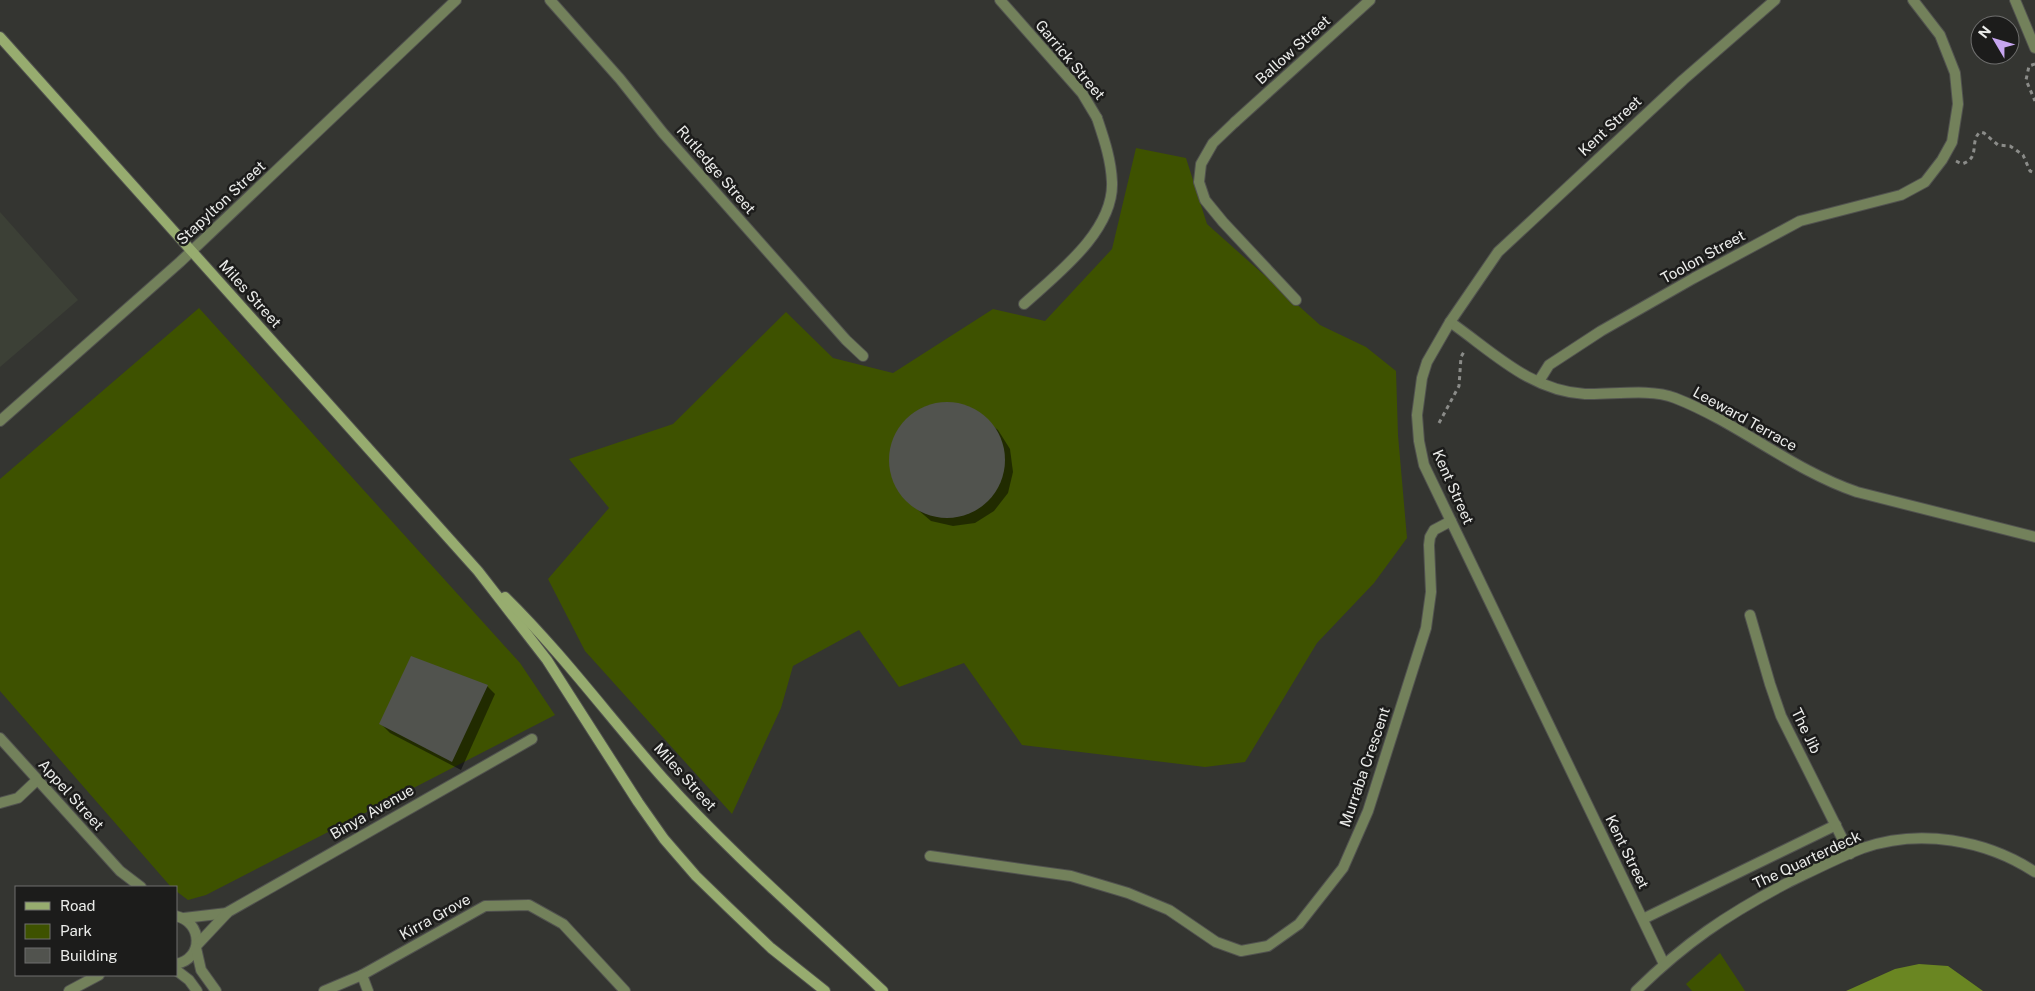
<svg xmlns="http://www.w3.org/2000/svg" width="2035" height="991" font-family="'Public Sans',sans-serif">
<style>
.built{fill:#3c4036}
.green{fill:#3e5200}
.water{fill:#6a8622}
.shadow{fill:#0007}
.building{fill:#51534e}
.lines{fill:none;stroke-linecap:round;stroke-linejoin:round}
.lane-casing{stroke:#51524f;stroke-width:12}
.street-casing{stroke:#51524f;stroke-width:12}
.secondary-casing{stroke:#51524f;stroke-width:12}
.path{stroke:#8b8c89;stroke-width:3;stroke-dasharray:4 4;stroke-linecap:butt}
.lane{stroke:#73815b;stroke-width:10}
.street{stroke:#73815b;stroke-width:10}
.secondary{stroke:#97ac6f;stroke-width:10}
.labels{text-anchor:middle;stroke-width:5;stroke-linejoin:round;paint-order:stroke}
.street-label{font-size:15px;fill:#ebecea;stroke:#1c1c1b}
</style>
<rect width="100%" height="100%" fill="#343531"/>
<!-- built -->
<path class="built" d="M 0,212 L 78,300 L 0,367 Z"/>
<!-- green -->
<g class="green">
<path d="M 1136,148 L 1186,158 L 1207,224 L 1320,325 L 1366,347 L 1396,371 L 1398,435 L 1407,538 L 1374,583 L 1317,643 L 1245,762 L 1205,767 L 1022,745 L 964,663 L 899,687 L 859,630 L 793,666 L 781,708 L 732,814 L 585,651 L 548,579 L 609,508 L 569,459 L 673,424 L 786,312 L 833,358 L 893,373 L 993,309 L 1045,321 L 1112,249 Z"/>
<path d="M 199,308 L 520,663 L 555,715 L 206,895 L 188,900 L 176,891 L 176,887 L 171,887 L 0,691 L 0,479 Z"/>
<path d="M 1720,953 L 1745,991 L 1692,991 L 1686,984 Z"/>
</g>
<!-- water -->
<path class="water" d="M 1919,964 L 1948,966 L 1983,991 L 1846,991 L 1895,969 Z"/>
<!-- shadow -->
<g class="shadow">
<path d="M 949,403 L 971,408 L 998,430 L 1010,449 L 1013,472 L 1008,493 L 994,511 L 975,523 L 953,526 L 931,521 L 904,498 L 893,479 L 890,457 L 895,436 L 908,418 L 927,406 Z"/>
<path d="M 487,686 L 495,694 L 461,770 L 390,733 L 381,724 Z"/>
</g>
<!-- building -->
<g class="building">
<circle cx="947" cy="460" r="58"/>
<path d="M 411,656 L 488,685 L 452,762 L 379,724 Z"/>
</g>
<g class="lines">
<defs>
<g id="lane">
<path d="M 1235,122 L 1213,143 L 1201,164 L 1199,182 L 1205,200 L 1223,222 L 1296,300"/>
<path d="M 1024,304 C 1057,274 1114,231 1112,182 C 1111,159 1104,139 1097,118"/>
<path d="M 1643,919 L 1836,825"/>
</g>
<g id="street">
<path d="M 550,0 L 620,79 L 663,133 L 846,340 L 863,356"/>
<path d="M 1000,0 L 1082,93 L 1097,118"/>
<path d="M 2015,0 L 2035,48"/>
<path d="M 1235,122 L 1370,0"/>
<path d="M 1450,322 C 1492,351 1530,391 1585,394 C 1612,395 1650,388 1675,398 C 1739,423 1792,470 1857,492 L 2035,537"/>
<path d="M 1539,381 L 1549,365 L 1601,331 L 1694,278 L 1800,221 L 1901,195 L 1925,182 L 1942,160 L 1952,142 L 1958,104 L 1955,73 L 1940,35 L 1913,0"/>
<path d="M 0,421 L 180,262 L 456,0"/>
<path d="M 1750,615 L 1770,684 L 1781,716 L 1850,854"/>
<path d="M 0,738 L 120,871 L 141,887"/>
<path d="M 0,803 L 18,798 L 37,780"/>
<path d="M 930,856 L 1071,876 L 1128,893 L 1169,910 L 1216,942 L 1241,951 L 1268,946 L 1299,924 L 1343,868 L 1368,811 L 1426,628 L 1431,592 L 1429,545 L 1430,537 L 1434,530 L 1451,521"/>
<path d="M 176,916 C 203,922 204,959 176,964"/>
<path d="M 184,918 L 227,913"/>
<path d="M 197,945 L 228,912 L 532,739"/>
<path d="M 196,948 L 201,970 L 216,991"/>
<path d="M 1664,964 L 1424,465 L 1419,441 L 1417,415 L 1422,378 L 1427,362 L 1450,322 L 1498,252 L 1683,80 L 1775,0"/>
<path d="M 176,970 L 189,980 L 197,991"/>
<path d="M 362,975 L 368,991"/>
<path d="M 69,991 L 99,975"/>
<path d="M 324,991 L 362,975 L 485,906 L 529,905 L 563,924 L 625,991"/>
<path d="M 1636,991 C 1685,943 1726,915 1787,883 C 1812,871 1837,858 1863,848 C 1920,828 1986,840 2035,872"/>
</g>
<g id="secondary">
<path d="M 0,37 L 478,571 L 547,660 L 638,802 L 664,839 L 696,876 L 729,908 L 771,948 L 825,991"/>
<path d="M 505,597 C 562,653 609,717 662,777 C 730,853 809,921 883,991"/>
</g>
</defs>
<!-- lane casing -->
<use href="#lane" class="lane-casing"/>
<!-- street casing -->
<use href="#street" class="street-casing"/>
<!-- secondary casing -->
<use href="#secondary" class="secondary-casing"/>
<!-- path -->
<g class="path">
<path d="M 2035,64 L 2029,66 L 2026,80 L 2035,101"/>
<path d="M 1956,161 L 1962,164 C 1981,158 1969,142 1980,132 L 1984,133 L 1998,145 L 2010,146 L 2023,155 L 2030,171 L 2035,173"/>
<path d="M 1439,423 L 1459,386 L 1461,357 L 1465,350"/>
</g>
<!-- lane -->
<use href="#lane" class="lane"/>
<!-- street -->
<use href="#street" class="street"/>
<!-- secondary -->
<use href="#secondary" class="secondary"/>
</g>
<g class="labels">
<!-- street labels -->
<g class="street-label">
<text transform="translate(1293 50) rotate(-42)" y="5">Ballow Street</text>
<text transform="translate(1070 60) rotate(50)" y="5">Garrick Street</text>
<text transform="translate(1610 126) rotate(-43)" y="5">Kent Street</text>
<text transform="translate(716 170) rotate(49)" y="5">Rutledge Street</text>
<text transform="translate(221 203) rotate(-43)" y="5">Stapylton Street</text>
<text transform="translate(1703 257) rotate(-29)" y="5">Toolon Street</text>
<text transform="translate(250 294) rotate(48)" y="5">Miles Street</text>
<text transform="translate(1745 419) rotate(29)" y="5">Leeward Terrace</text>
<text transform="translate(1453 487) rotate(66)" y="5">Kent Street</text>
<text transform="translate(1806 731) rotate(64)" y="5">The Jib</text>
<text transform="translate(1365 767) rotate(-71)" y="5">Murraba Crescent</text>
<text transform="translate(685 777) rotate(48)" y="5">Miles Street</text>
<text transform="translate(71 795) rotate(48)" y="5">Appel Street</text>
<text transform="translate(372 812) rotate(-30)" y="5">Binya Avenue</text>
<text transform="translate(1627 852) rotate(64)" y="5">Kent Street</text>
<text transform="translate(1807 860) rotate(-25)" y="5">The Quarterdeck</text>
<text transform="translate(435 917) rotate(-29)" y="5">Kirra Grove</text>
</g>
</g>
<!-- legend -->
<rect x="15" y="886" width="162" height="90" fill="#1c1c1b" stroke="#6f6f6e"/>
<rect x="25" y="902" width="25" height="8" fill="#97ac6f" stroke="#6f6f6e"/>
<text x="60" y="911" font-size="15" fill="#ebecea">Road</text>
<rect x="25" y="924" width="25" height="15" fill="#3e5200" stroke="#6f6f6e"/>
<text x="60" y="936" font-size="15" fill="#ebecea">Park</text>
<rect x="25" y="948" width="25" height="15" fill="#51534e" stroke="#6f6f6e"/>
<text x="60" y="961" font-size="15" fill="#ebecea">Building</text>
<!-- north arrow -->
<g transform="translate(1995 40) rotate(308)"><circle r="24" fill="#1c1c1b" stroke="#6f6f6e"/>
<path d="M0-4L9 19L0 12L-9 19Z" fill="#c7a6f0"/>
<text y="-8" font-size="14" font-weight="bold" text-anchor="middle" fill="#ebecea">N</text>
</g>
</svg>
